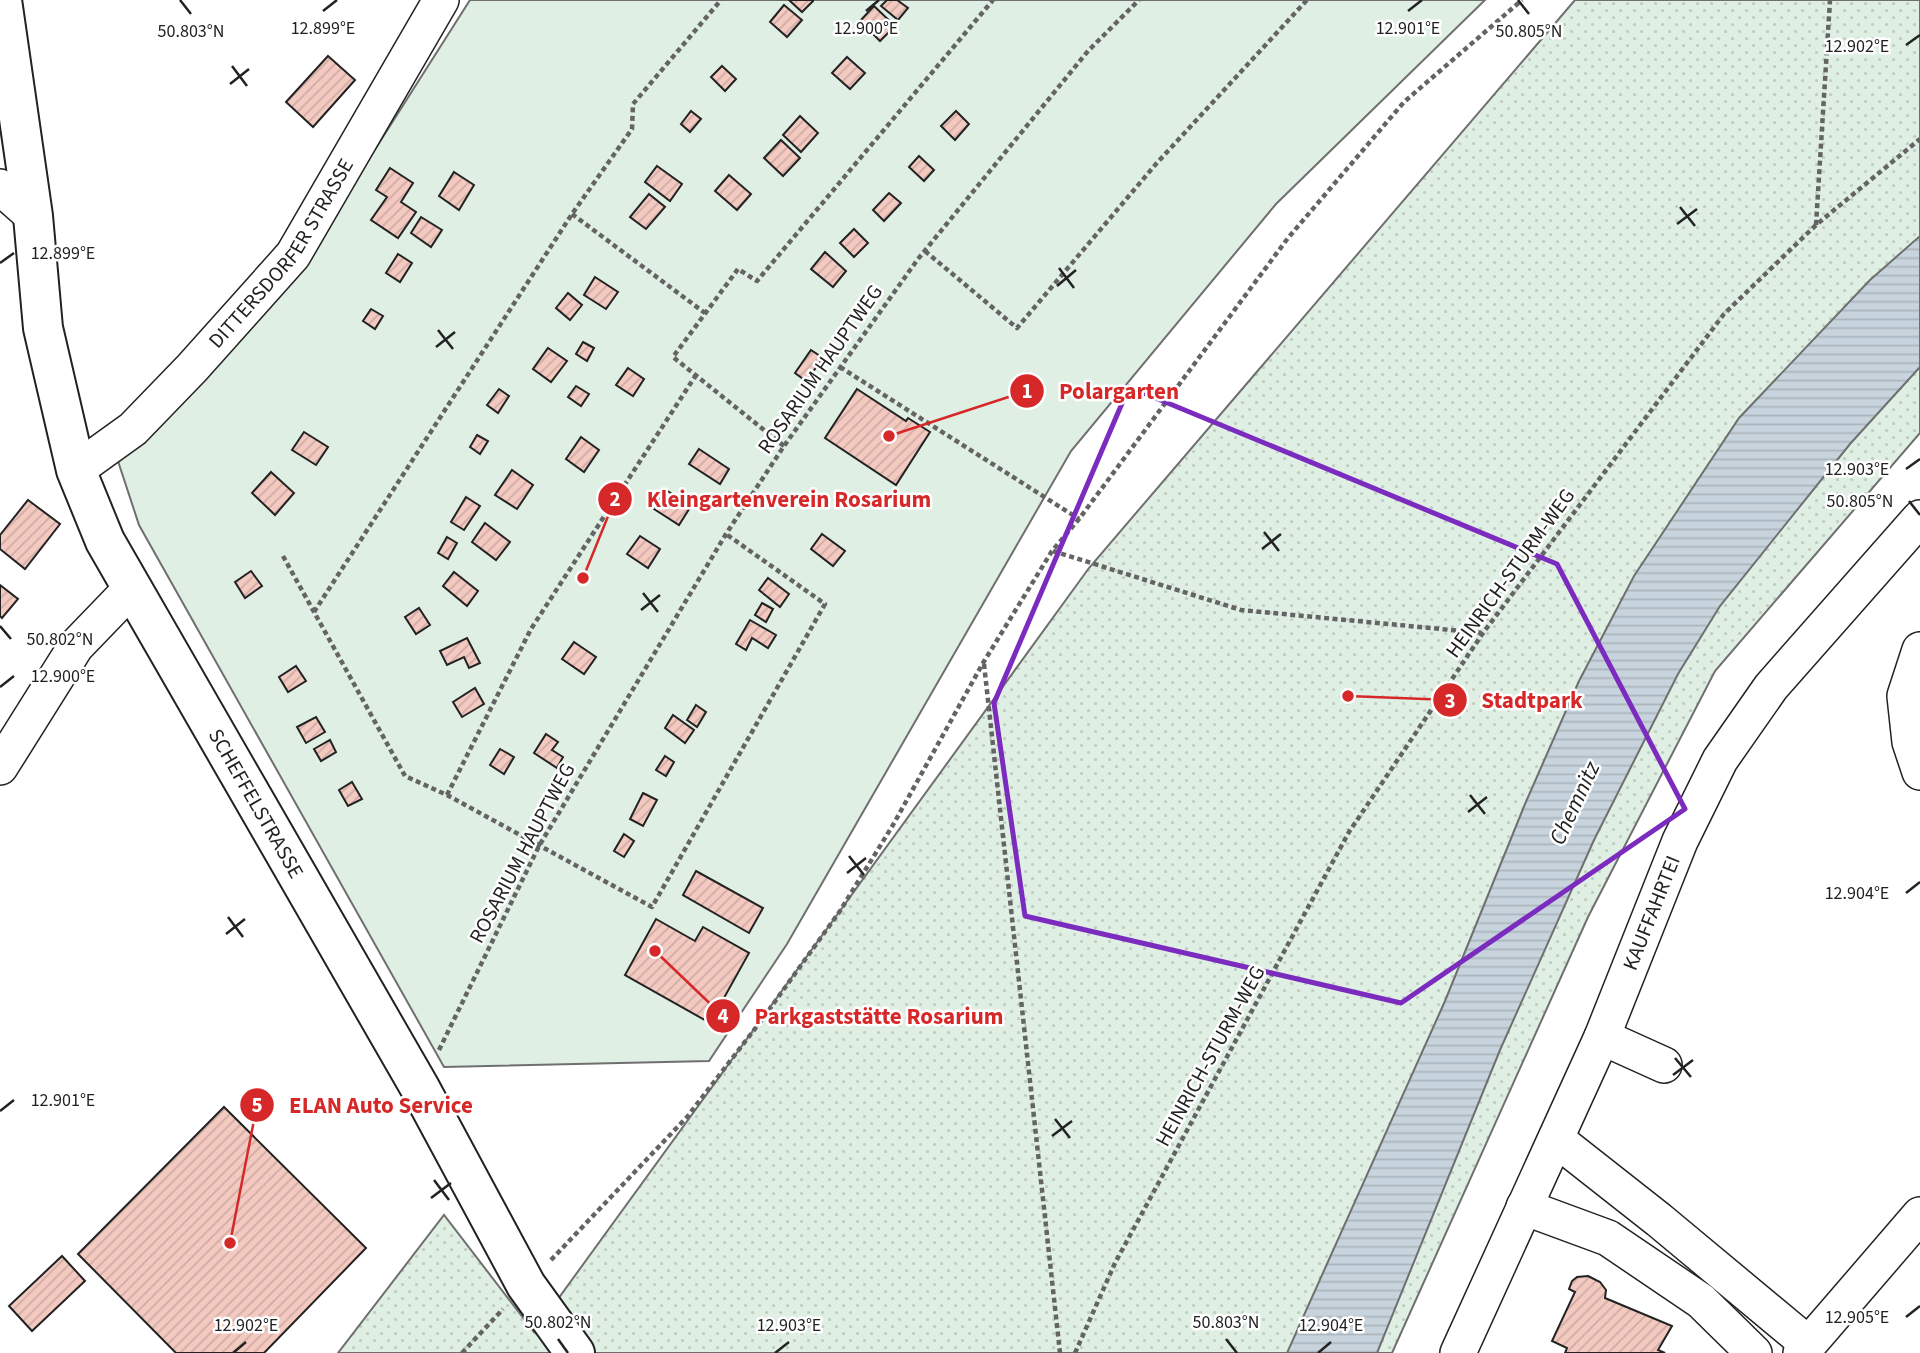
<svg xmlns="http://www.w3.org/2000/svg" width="1920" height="1353" font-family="'Source Sans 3',sans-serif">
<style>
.park{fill:url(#park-dots);stroke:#6f6f6f;stroke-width:2}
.garden{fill:#e0efe3;stroke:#6f6f6f;stroke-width:2}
.water{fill:url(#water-rules);stroke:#6f6f6f;stroke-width:2}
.building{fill:url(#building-hatch);stroke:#222;stroke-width:2}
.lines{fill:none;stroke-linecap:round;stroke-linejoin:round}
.minor-casing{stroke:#222;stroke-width:38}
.major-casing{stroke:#222;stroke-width:42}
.path{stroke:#646464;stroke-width:4.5;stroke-dasharray:5 3.5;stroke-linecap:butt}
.minor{stroke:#fff;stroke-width:35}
.major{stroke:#fff;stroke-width:38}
.marked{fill:none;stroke:#7b2cbf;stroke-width:5;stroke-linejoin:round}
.ticks{fill:none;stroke:#222;stroke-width:2.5}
.labels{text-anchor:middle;stroke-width:5;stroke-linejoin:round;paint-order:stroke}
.street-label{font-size:21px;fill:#222;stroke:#fff}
.water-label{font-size:23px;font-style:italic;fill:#222;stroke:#fff}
.ticks-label{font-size:18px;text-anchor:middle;fill:#222;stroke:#fff;stroke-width:5;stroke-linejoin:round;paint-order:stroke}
.leader{fill:none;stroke:#d62828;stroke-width:2.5}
.callout-dot{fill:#d62828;stroke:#fff;stroke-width:2.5}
.mark-label{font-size:21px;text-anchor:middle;font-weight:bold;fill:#fff}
.callout-label{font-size:23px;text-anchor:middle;font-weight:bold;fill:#d62828;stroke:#fff;stroke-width:5;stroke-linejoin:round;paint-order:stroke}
</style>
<defs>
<pattern id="park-dots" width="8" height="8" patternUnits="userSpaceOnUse" patternTransform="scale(1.75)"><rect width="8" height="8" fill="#e0efe3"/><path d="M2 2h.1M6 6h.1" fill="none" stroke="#c0cdc2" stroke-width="1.8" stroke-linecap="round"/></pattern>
<pattern id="water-rules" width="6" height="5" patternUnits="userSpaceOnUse" patternTransform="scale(1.75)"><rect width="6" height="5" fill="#c7d3dd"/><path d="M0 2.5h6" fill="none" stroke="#abb5bd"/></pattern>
<pattern id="building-hatch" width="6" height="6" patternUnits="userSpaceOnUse" patternTransform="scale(1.75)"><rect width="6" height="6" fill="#f3c9c0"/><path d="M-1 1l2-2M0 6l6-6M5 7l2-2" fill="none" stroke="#d0aca5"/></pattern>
</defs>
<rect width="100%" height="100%" fill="#fff"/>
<!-- park -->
<path class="park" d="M 1575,0 L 1920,0 L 1920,433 L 1715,671 L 1588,917 L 1392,1353 L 338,1353 L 444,1215 L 534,1332 L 1089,568 Z"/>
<!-- garden -->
<path class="garden" d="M 470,0 L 1485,0 L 1276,204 L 1071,451 L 787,944 L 709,1061 L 444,1067 L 139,525 L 116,455 L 299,269 Z"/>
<!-- water -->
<path class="water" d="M 1920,236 L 1920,367 L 1850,444 L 1720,606 L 1678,674 L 1594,840 L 1500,1050 L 1377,1353 L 1287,1353 L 1445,1001 L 1525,804 L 1579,681 L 1634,576 L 1739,418 L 1870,280 Z"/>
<!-- building -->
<g class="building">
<path d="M 789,0 L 813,0 L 813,1 L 802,12 Z"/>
<path d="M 887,0 L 897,0 L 908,8 L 898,20 L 881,6 Z"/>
<path d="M 784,5 L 802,20 L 787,37 L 770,22 Z"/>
<path d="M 874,6 L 895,26 L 880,41 L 860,21 Z"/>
<path d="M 328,56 L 355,80 L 313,127 L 286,102 Z"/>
<path d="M 847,57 L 865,73 L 850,89 L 832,73 Z"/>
<path d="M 722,66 L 736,79 L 725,91 L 711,77 Z"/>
<path d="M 691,111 L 701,119 L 690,132 L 681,124 Z"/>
<path d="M 956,111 L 969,124 L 955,140 L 941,126 Z"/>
<path d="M 800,116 L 818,133 L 801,152 L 783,135 Z"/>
<path d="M 781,140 L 800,158 L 783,176 L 764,158 Z"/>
<path d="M 919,156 L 934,170 L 924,181 L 909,167 Z"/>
<path d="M 657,166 L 682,184 L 670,201 L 645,182 Z"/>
<path d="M 390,168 L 413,183 L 401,202 L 416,212 L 398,238 L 371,220 L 387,197 L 376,190 Z"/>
<path d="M 454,172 L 474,185 L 459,210 L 439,196 Z"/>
<path d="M 729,175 L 751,194 L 737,210 L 715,191 Z"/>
<path d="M 889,193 L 901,203 L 884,221 L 873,210 Z"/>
<path d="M 649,194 L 665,207 L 646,229 L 630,217 Z"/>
<path d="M 421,217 L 442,230 L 431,247 L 411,233 Z"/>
<path d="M 854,229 L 868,243 L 854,257 L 840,243 Z"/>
<path d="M 825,252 L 846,271 L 833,287 L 811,269 Z"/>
<path d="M 398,254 L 412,263 L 400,282 L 386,273 Z"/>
<path d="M 595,277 L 618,292 L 606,309 L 584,295 Z"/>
<path d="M 568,293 L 582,305 L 570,320 L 556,308 Z"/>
<path d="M 371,309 L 383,316 L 375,329 L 363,321 Z"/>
<path d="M 583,342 L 594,348 L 587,361 L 576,354 Z"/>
<path d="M 548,348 L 567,361 L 551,382 L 533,369 Z"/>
<path d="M 811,350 L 823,358 L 806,381 L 795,373 Z"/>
<path d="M 628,368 L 644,379 L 633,396 L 616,385 Z"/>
<path d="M 576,386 L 589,394 L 581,406 L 568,397 Z"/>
<path d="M 499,389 L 509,396 L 498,413 L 487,405 Z"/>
<path d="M 857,389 L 906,421 L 908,418 L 930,432 L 896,485 L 825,438 Z"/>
<path d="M 304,432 L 328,447 L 316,465 L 292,450 Z"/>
<path d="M 477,435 L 488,441 L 480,454 L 470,447 Z"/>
<path d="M 581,437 L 599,450 L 584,472 L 566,459 Z"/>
<path d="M 699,449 L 729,469 L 720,484 L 689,464 Z"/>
<path d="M 512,470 L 533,485 L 517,509 L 495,495 Z"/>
<path d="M 271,472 L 294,493 L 275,515 L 252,493 Z"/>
<path d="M 666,490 L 691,506 L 679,525 L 654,509 Z"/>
<path d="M 466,497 L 480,506 L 464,530 L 451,522 Z"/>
<path d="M 28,500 L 60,524 L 25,569 L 0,549 L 0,535 Z"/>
<path d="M 485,523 L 510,542 L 496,560 L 472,542 Z"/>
<path d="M 822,534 L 845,551 L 833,566 L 811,549 Z"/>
<path d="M 640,536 L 660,549 L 648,568 L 627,554 Z"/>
<path d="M 447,537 L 457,543 L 448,559 L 438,553 Z"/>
<path d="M 251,571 L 262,586 L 245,598 L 235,582 Z"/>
<path d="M 454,572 L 478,591 L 467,606 L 443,586 Z"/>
<path d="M 768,578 L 789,594 L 780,607 L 759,590 Z"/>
<path d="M 0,585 L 18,599 L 2,618 L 0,616 Z"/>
<path d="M 762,603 L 773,609 L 766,622 L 755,615 Z"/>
<path d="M 419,608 L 430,625 L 416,634 L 405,617 Z"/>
<path d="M 750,620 L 776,635 L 768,648 L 752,638 L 746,650 L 736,644 Z"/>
<path d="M 467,638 L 480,663 L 469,668 L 464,657 L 447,665 L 440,651 Z"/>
<path d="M 574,642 L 596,657 L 584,674 L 562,659 Z"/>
<path d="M 296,666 L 306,681 L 288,692 L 279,677 Z"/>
<path d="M 475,688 L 484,704 L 462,717 L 453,702 Z"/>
<path d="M 696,705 L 706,712 L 697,727 L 687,720 Z"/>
<path d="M 673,715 L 694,730 L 685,743 L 665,728 Z"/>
<path d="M 316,717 L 325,732 L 306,743 L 297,727 Z"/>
<path d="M 546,734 L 558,742 L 552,750 L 563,757 L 557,768 L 534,753 Z"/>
<path d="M 330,740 L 336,752 L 321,761 L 314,749 Z"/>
<path d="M 500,749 L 514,757 L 504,774 L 490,765 Z"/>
<path d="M 665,756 L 674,762 L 666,776 L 656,770 Z"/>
<path d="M 352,782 L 362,799 L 348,806 L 339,790 Z"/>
<path d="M 643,793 L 657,800 L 643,826 L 630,819 Z"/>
<path d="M 624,834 L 634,841 L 624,857 L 614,851 Z"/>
<path d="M 696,871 L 763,908 L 749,933 L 683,895 Z"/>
<path d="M 656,919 L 695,941 L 703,927 L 749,953 L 710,1023 L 625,975 Z"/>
<path d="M 224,1107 L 366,1248 L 264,1353 L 176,1353 L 78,1254 Z"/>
<path d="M 62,1256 L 85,1281 L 32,1331 L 9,1306 Z"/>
<path d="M 1588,1276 L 1600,1282 L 1606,1290 L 1605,1298 L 1672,1326 L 1658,1350 L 1665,1353 L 1565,1353 L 1567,1348 L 1552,1341 L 1575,1292 L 1569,1289 L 1572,1281 L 1577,1277 Z"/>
</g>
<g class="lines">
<defs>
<g id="minor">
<path d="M 0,187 L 33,216"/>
<path id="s1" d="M 76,470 L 133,429 L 192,368 L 293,255 L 441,0"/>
<path d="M 1920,650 L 1905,696 L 1910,742 L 1920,772"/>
<path d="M 0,767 L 76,646 L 131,589"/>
<path d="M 1602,1037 L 1664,1065"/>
<path d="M 1556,1139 L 1659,1220 L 1808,1344"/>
<path d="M 1524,1207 L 1608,1238 L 1701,1301 L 1754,1353"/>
<path id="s2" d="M 1458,1353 L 1602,1037 L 1680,841 L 1720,760 L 1771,687 L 1920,518"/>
<path d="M 1801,1353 L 1920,1215"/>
</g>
<g id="major">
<path id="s3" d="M 2,0 L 33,216 L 43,328 L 76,470 L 105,541 L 420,1088 L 526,1285 L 575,1353"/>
</g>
</defs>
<!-- minor casing -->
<use href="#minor" class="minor-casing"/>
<!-- major casing -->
<use href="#major" class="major-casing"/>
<!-- path -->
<g class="path">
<path d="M 572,214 L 705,313"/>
<path d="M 1816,225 L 1830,0"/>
<path d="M 925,251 L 1017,328 L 1156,164 L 1307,0"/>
<path d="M 840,367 L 1079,519"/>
<path d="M 784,446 L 673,357 L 738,269 L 757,281 L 993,0"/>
<path d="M 1053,551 L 1241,610 L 1483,633"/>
<path d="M 283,556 L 405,776 L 447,795 L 652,907 L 825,604 L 726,534"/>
<path d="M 314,612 L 572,214 L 632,129 L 633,104 L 721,0"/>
<path d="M 984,664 L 1060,1353"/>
<path d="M 447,795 L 531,629 L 696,375"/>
<path d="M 439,1050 L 539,846 L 726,534 L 784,446 L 918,259 L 1088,51 L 1139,0"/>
<path d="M 551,1260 L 687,1117 L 761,1021 L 840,911 L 893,825 L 983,663 L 1052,551 L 1079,519 L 1288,238 L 1404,102 L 1522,0"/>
<path d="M 462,1353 L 503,1309"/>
<path d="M 1075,1353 L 1115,1263 L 1349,832 L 1483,633 L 1724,314 L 1816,225 L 1920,139"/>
</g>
<!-- minor -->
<use href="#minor" class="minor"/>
<!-- major -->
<use href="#major" class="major"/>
</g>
<!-- marked area -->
<path class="marked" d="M 1129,387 L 1557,564 L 1685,809 L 1401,1003 L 1025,916 L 994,703 Z"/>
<!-- ticks -->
<path class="ticks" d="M 180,0 L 191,14M 1518,0 L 1529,14M 323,11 L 337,0M 866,11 L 879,0M 1408,11 L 1422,0M 1906,45 L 1920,35M 232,66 L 247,86M 230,84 L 249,69M 1680,207 L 1695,226M 1677,224 L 1697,209M 0,263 L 14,253M 1059,268 L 1074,288M 1057,286 L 1076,270M 438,330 L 453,349M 436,347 L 455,332M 1906,469 L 1920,459M 1909,501 L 1920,515M 1264,532 L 1279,551M 1262,549 L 1281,534M 643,593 L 658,612M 641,610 L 660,595M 0,626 L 11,639M 0,687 L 14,676M 1470,795 L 1485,814M 1468,812 L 1487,797M 849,856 L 864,875M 847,873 L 866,858M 1906,893 L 1920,882M 228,917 L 243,937M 226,934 L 245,919M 1675,1058 L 1691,1077M 1673,1075 L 1693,1060M 0,1111 L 14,1100M 1055,1119 L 1070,1138M 1052,1136 L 1072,1121M 434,1180 L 449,1200M 431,1198 L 451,1183M 1906,1317 L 1920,1306M 558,1339 L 568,1353M 1226,1339 L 1237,1353M 233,1353 L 246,1342M 775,1353 L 789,1342M 1318,1353 L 1331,1342"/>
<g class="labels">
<!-- street labels -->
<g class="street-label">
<text dy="7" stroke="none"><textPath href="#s1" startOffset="301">DITTERSDORFER STRASSE</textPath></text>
<text transform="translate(820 369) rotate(-55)" y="7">ROSARIUM HAUPTWEG</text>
<text transform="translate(1510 573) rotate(-54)" y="7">HEINRICH-STURM-WEG</text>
<text dy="7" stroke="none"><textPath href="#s3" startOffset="856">SCHEFFELSTRASSE</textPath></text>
<text transform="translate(522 853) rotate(-62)" y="7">ROSARIUM HAUPTWEG</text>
<text dy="7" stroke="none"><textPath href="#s2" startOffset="481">KAUFFAHRTEI</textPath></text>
<text transform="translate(1210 1056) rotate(-61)" y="7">HEINRICH-STURM-WEG</text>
</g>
<!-- water labels -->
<g class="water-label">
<text transform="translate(1574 803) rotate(-65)" y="8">Chemnitz</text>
</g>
</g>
<g class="ticks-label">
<text x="323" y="34">12.899°E</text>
<text x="866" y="34">12.900°E</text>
<text x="1408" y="34">12.901°E</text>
<text x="191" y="37">50.803°N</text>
<text x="1529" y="37">50.805°N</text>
<text x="1857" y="52">12.902°E</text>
<text x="63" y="259">12.899°E</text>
<text x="1857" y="475">12.903°E</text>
<text x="1860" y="507">50.805°N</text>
<text x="60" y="645">50.802°N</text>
<text x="63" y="682">12.900°E</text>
<text x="1857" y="899">12.904°E</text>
<text x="63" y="1106">12.901°E</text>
<text x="1857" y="1323">12.905°E</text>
<text x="558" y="1328">50.802°N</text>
<text x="1226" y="1328">50.803°N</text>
<text x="246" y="1331">12.902°E</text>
<text x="789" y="1331">12.903°E</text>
<text x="1331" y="1331">12.904°E</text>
</g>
<!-- callouts -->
<path class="leader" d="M889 436L1027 391M583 578L615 499M1348 696L1450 700M655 951L723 1016M230 1243L257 1105"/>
<g class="callout-dot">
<circle cx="889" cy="436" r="7"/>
<circle cx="583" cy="578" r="7"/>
<circle cx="1348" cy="696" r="7"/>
<circle cx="655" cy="951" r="7"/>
<circle cx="230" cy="1243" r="7"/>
<circle cx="1027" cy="391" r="18"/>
<circle cx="615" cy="499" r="18"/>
<circle cx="1450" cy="700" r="18"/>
<circle cx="723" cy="1016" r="18"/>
<circle cx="257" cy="1105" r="18"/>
</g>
<g class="mark-label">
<text x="1027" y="398">1</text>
<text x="615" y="506">2</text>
<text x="1450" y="708">3</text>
<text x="723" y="1023">4</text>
<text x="257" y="1112">5</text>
</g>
<g class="callout-label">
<text x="1119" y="399">Polargarten</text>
<text x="789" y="507">Kleingartenverein Rosarium</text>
<text x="1532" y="708">Stadtpark</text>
<text x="879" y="1024">Parkgaststätte Rosarium</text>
<text x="381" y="1113">ELAN Auto Service</text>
</g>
</svg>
